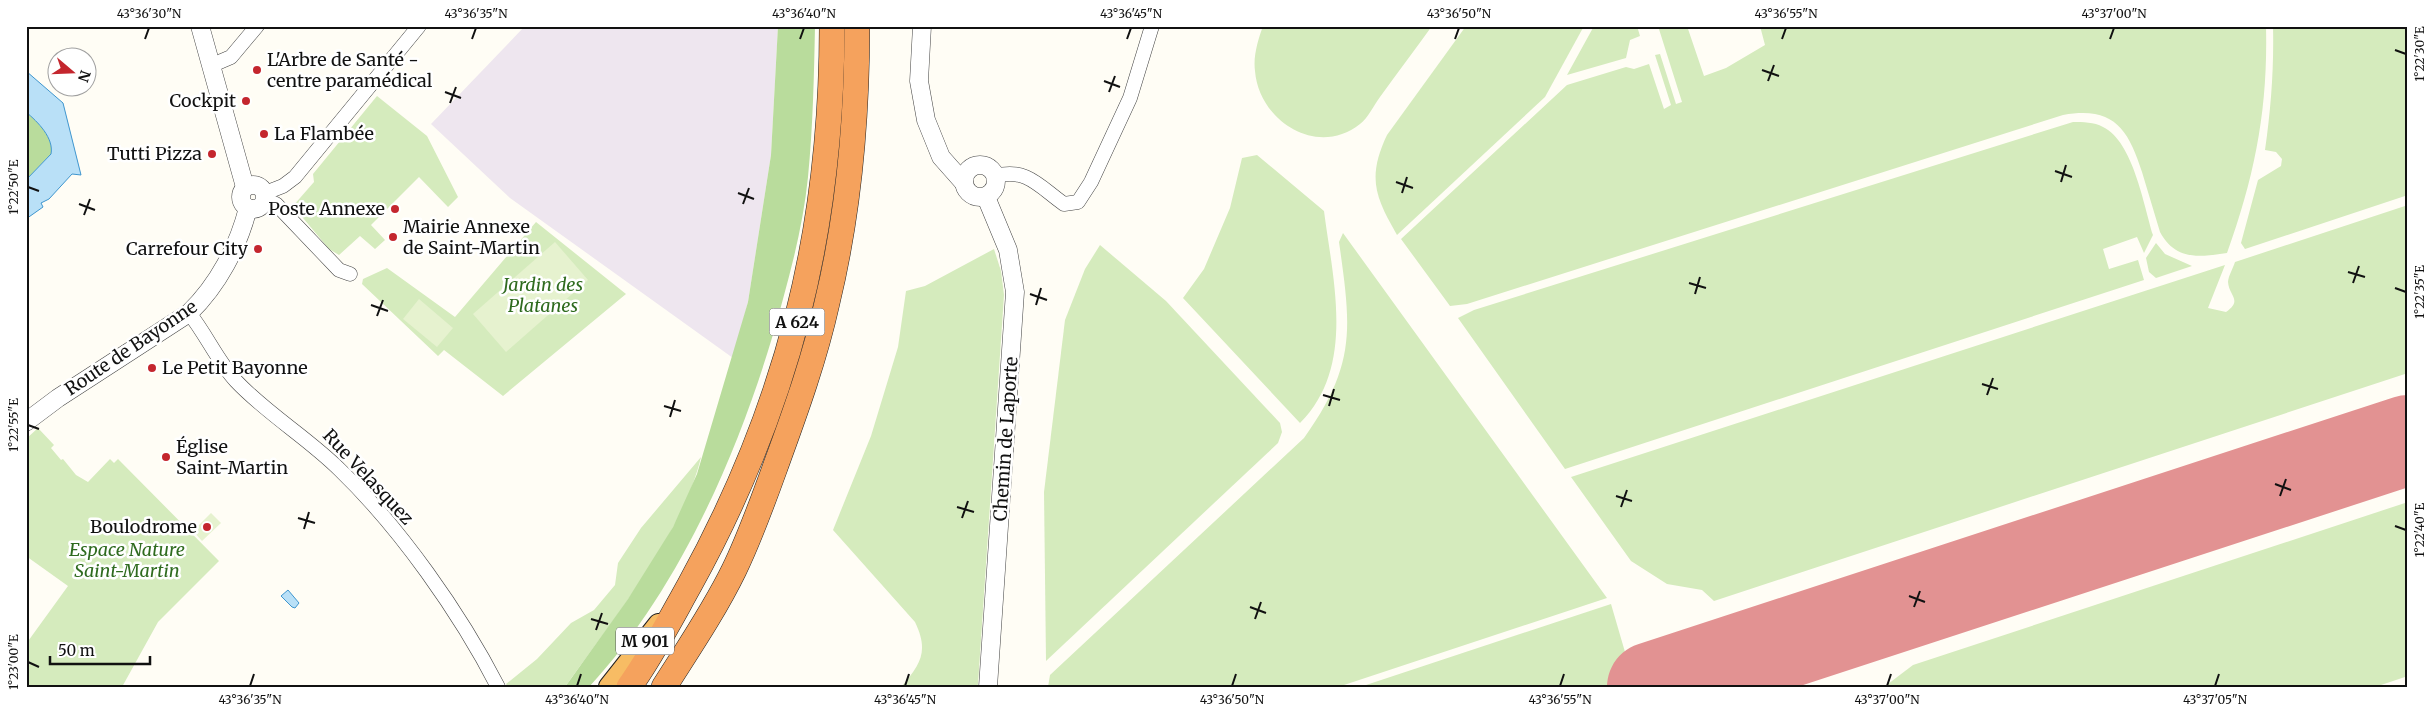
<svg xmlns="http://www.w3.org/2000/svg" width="2434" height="713" font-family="Merriweather,serif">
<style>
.industrial{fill:#eee6ef}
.green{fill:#d5ebbd}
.forest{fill:#b9dc9c}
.pitch{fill:#e6f2cf}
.water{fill:#b9e0f7;stroke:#3f96cf}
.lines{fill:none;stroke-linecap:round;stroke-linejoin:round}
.taxiway{stroke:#e29292;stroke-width:36}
.runway{stroke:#e29292;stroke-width:90}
.minor-casing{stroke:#444;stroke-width:15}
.tertiary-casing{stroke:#444;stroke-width:19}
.trunk-casing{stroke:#222;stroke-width:24}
.motorway-casing{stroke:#222;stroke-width:26}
.minor{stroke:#fff;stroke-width:14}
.tertiary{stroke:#fff;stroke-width:18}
.trunk{stroke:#f7bc64;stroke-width:22}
.motorway{stroke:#f5a25d;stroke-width:25}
.ticks{fill:none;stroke:#111;stroke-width:2}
.poi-dot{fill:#c4262e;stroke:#fff;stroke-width:2}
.labels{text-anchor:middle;stroke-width:5;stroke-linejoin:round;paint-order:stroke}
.shield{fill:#fff;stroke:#585858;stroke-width:1}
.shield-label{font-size:16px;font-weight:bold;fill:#111}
.poi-label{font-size:18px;fill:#111;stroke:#fff;text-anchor:start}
.park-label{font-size:18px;font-style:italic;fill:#2f6b1f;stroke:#fff}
.street-label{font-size:18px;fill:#111;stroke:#fff}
.neatline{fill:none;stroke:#111;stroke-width:2}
.ticks-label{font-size:12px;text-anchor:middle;fill:#111}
</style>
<rect width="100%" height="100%" fill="#fffdf5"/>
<!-- industrial -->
<path class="industrial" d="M 525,26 L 778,26 L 771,155 L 748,302 L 733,358 L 510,198 L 431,124 Z"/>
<!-- green -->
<g class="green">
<path d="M 1263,26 L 1432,26 C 1415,50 1397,73 1380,97 C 1374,105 1368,118 1360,124 C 1317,158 1259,121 1255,71 C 1253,56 1258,40 1263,26 Z"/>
<path d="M 1466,26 L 1584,26 L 1545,97 L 1397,235 C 1375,197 1367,177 1387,135 Z"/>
<path d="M 1594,26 L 1637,26 L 1640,36 L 1630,40 L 1626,58 L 1567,75 Z"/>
<path d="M 1658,26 L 1687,26 L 1704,76 L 1726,68 L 1765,45 L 1760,26 L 2266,26 C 2268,109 2255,175 2227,253 C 2199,257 2176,261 2160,232 C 2154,212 2148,192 2142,172 C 2128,128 2113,106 2063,115 L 1467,304 L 1450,306 L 1401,239 L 1567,85 L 1626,67 L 1634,69 L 1649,64 L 1664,109 L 1671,105 L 1655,55 L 1660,54 L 1676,104 L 1682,102 Z"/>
<path d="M 2273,26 L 2408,26 L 2408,195 L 2245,249 L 2241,243 L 2258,180 L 2281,166 L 2282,159 L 2276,152 L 2265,150 C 2271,108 2274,68 2273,26 Z"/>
<path d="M 377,96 L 427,136 L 458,197 L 448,207 L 419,177 L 371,225 L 385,240 L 375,249 L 360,236 L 339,255 L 329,249 L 293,206 L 314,182 L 313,174 Z"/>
<path d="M 2073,122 C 2083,122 2094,122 2103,127 C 2133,141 2144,206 2153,235 L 2144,253 L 2137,237 L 2103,249 L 2109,269 L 2138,260 L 2144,280 L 1565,469 L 1458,318 L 1474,310 Z"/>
<path d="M 1257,155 L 1324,211 C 1333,281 1356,367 1300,423 L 1183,298 L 1204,269 L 1230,208 L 1242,158 Z"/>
<path d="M 2408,205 L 2408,373 L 1714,601 L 1702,590 L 1667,584 L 1631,561 L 1571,477 L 2225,265 L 2208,308 L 2226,312 C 2243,300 2229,296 2228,282 C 2228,277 2233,268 2235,262 Z"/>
<path d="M 536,222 L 626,294 L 503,396 L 444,350 L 438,356 L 362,284 L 363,279 L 387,268 L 455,317 Z"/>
<path d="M 1343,233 L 1607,598 L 1338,687 L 1048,687 L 1050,675 L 1304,438 C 1357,364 1351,327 1339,242 Z"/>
<path d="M 2156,243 L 2165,254 L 2192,266 L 2156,278 L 2149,272 L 2146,258 Z"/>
<path d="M 1100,245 L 1166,301 L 1280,423 L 1282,432 L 1278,443 L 1046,661 L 1044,492 L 1065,320 L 1085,269 Z"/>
<path d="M 994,249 L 1001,271 L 1004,295 L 978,684 L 977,687 L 901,687 C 921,664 929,651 915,622 L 833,530 L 871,436 L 898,347 L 906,291 L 925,286 Z"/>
<path d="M 38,428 L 54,445 L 51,448 L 61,460 L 63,459 L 76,475 L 88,482 L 110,459 L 114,463 L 118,459 L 219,561 L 158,622 L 122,687 L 26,687 L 26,644 L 68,586 L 26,556 L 26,439 Z"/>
<path d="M 701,457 C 683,534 611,622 565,687 L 508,687 L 506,684 L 537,659 L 571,623 L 594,610 L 615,585 L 618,563 L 641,528 Z"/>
<path d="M 2408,502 L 2408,676 L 2375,687 L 1884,687 L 1913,665 Z"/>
<path d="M 1611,604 L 1632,676 L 1601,687 L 1360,687 Z"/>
</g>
<!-- forest -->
<g class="forest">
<path d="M 778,26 L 815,26 C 814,76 813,127 808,177 C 804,218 794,259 783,299 C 747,434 685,583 589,687 L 565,687 L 628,599 L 673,527 L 697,474 L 748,302 L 771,155 Z"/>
<path d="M 26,112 C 38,122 54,138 51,154 L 26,180 Z"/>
</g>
<!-- pitch -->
<g class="pitch">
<path d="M 555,242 L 588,280 L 506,352 L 473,314 Z"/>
<path d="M 419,299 L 453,328 L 437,347 L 403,319 Z"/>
<path d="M 211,513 L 221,523 L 202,541 L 193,531 Z"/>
</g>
<!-- water -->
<g class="water">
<path d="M 26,71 L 63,103 L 81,175 L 72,174 L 49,199 L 41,203 L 43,207 L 26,219 L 26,180 L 51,154 C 54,138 38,122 26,112 Z"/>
<path d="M 288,590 L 299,603 L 295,608 L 292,607 L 281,596 Z"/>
</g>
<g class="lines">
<!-- taxiway -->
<path class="taxiway" d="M 1713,687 L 1723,664"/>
<!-- runway -->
<path class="runway" d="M 1652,687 L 2408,440"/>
<defs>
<g id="minor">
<path d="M 210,66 L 231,57 L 257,26"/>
<path d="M 996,176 C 1026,167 1041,188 1064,204 L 1078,202 L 1091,182 L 1130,98 L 1152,26"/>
<path d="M 265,193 L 283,186 L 295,177 L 419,26"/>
<path d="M 265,199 L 276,204 L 339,270 L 350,274"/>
<path d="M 189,313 C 206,334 218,362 236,381 C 267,414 308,438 340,470 C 400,528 460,613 498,687"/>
</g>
<g id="tertiary">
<path d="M 200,26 L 245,187"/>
<path d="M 922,26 L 919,81 L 926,120 L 941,157 L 964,183"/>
<circle cx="980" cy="181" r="16"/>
<circle cx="253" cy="197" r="12"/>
<path d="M 986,197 L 1008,250 L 1015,292 L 988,687"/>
<path d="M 26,422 L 58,398 L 189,313 C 218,285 238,247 248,208"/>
</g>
<path id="trunk" d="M 610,687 L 659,625"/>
<g id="motorway">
<path d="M 629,687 C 652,655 670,620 689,586 C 788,407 832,231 832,26"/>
<path d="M 664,687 C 688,649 714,611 734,570 C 751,535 764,498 777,462 C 796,410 815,357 827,303 C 849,212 857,120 857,26"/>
</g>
</defs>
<!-- minor casing -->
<use href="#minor" class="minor-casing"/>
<!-- tertiary casing -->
<use href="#tertiary" class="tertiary-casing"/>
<!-- trunk casing -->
<use href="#trunk" class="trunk-casing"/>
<!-- motorway casing -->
<use href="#motorway" class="motorway-casing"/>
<!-- minor -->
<use href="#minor" class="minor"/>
<!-- tertiary -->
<use href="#tertiary" class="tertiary"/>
<!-- trunk -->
<use href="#trunk" class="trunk"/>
<!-- motorway -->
<use href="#motorway" class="motorway"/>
</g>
<!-- ticks -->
<path class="ticks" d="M 145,39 L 149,28M 472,39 L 476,28M 800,39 L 804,28M 1127,39 L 1131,28M 1455,39 L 1459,28M 1782,39 L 1786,28M 2110,39 L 2114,28M 2395,50 L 2406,54M 1762,70 L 1779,76M 1104,81 L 1120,87M 1768,81 L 1774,65M 445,92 L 461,98M 1109,92 L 1115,76M 450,103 L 456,87M 2055,171 L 2072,177M 1396,182 L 1413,188M 2061,182 L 2066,165M 28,187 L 39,191M 738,193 L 754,199M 1402,193 L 1407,177M 79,204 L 95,210M 743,204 L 749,188M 84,215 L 90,199M 2348,272 L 2365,277M 1689,283 L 1706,288M 2353,283 L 2359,266M 2395,288 L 2406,292M 1030,294 L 1047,300M 1695,294 L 1700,277M 371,305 L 388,311M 1036,305 L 1041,288M 377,316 L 383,300M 1982,384 L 1998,389M 1323,395 L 1340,400M 1987,395 L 1993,378M 664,406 L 681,411M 1329,406 L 1334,389M 670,417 L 675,400M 28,425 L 39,429M 2275,484 L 2291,490M 1616,496 L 1632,501M 2280,496 L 2286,479M 957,507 L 974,512M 1621,507 L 1627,490M 298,518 L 315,523M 962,518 L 968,501M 2395,526 L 2406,530M 304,529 L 309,512M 1909,596 L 1925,602M 1250,607 L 1266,613M 1914,607 L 1920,591M 591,619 L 608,624M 1255,619 L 1261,602M 596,630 L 602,613M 28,662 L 39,667M 250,686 L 254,674M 577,686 L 581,674M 905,686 L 909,674M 1232,686 L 1236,674M 1560,686 L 1564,674M 1887,686 L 1891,674M 2215,686 L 2219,674"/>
<!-- markers -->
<g class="poi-dot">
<circle cx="257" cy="70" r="5"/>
<circle cx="246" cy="101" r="5"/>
<circle cx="264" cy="134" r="5"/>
<circle cx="212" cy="154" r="5"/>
<circle cx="395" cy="209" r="5"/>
<circle cx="393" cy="237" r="5"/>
<circle cx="258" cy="249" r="5"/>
<circle cx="152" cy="368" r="5"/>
<circle cx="166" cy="457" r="5"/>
<circle cx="207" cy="527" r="5"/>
</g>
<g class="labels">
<!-- shield labels -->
<g class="shield">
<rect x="769.5" y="308.5" width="55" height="27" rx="4"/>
<rect x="616" y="627.5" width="58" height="27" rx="4"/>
</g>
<g class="shield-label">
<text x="797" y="328">A 624</text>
<text x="645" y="647">M 901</text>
</g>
<!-- poi labels -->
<g class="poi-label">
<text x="267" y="66">L'Arbre de Santé -<tspan x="267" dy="21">centre paramédical</tspan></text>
<text x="236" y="107" text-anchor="end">Cockpit</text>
<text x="274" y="140">La Flambée</text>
<text x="202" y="160" text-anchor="end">Tutti Pizza</text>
<text x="385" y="215" text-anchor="end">Poste Annexe</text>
<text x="403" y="233">Mairie Annexe<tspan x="403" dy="21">de Saint-Martin</tspan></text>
<text x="248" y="255" text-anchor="end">Carrefour City</text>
<text x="162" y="374">Le Petit Bayonne</text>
<text x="176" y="453">Église<tspan x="176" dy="21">Saint-Martin</tspan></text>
<text x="197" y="533" text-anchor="end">Boulodrome</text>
</g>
<!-- park labels -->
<g class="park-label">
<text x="543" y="291">Jardin des<tspan x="543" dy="21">Platanes</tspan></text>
<text x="127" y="556">Espace Nature<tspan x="127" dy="21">Saint-Martin</tspan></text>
</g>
<!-- street labels -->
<g class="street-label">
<text transform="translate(131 348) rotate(-34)" y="6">Route de Bayonne</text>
<text transform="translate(1006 439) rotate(-86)" y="6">Chemin de Laporte</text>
<text transform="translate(368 477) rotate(47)" y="6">Rue Velasquez</text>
</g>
</g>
<!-- border -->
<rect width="2434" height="713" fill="none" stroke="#ffffff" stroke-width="55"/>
<!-- north arrow -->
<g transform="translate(72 72) rotate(109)"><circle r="24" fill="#ffffff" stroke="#a0a0a0"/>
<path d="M0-4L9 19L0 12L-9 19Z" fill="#c4262e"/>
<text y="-8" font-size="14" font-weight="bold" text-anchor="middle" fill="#111111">N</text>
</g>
<!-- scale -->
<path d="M50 656v8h100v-8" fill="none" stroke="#111111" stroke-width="2.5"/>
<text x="58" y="656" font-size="15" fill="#111111" stroke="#ffffff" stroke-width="4" paint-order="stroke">50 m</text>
<rect x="28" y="28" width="2378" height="658" class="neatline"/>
<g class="ticks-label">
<text x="149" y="18">43°36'30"N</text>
<text x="476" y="18">43°36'35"N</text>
<text x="804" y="18">43°36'40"N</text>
<text x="1131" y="18">43°36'45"N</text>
<text x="1459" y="18">43°36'50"N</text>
<text x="1786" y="18">43°36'55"N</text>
<text x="2114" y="18">43°37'00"N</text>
<text transform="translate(2420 54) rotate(-90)" y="4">1°22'30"E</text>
<text transform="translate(14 187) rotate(-90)" y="4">1°22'50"E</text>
<text transform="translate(2420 292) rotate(-90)" y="4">1°22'35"E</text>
<text transform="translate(14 425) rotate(-90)" y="4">1°22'55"E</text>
<text transform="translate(2420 530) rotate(-90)" y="4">1°22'40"E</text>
<text transform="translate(14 662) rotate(-90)" y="4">1°23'00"E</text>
<text x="250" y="704">43°36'35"N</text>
<text x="577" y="704">43°36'40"N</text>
<text x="905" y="704">43°36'45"N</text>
<text x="1232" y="704">43°36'50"N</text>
<text x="1560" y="704">43°36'55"N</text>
<text x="1887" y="704">43°37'00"N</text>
<text x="2215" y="704">43°37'05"N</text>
</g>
</svg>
